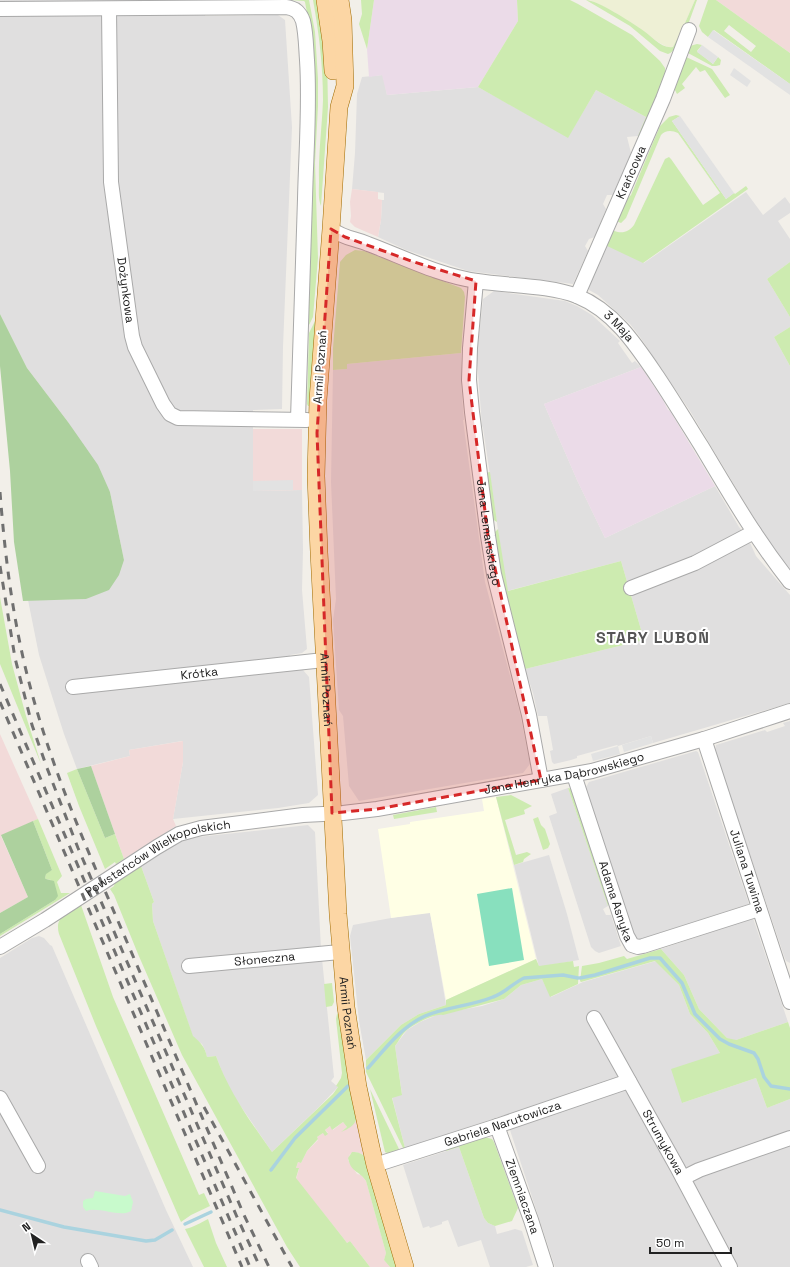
<svg xmlns="http://www.w3.org/2000/svg" width="790" height="1267" font-family="'Space Grotesk',sans-serif">
<style>
.residential{fill:#e0dfdf}
.commercial{fill:#f2dad9}
.industrial{fill:#ebdbe8}
.education{fill:#ffffe5}
.farmland{fill:#eef0d5}
.grass{fill:#cdebb0;fill-rule:evenodd}
.forest{fill:#add19e}
.park{fill:#c8facc}
.pitch{fill:#88e0be}
.parking{fill:#e2e2e2}
.lines{fill:none;stroke-linecap:round;stroke-linejoin:round}
.stream{stroke:#aad3df;stroke-width:3.5}
.minor-casing{stroke:#a9a9a9;stroke-width:16}
.major-casing{stroke:#a06b00;stroke-width:18}
.minor{stroke:#fff;stroke-width:14}
.major{stroke:#fcd6a4;stroke-width:17}
.rail{stroke:#707070;stroke-width:3;stroke-dasharray:8 8;stroke-linecap:butt}
.marked{fill:#d62828;fill-opacity:0.2;stroke:#d62828;stroke-width:3;stroke-dasharray:8 5;stroke-linejoin:round}
.labels{text-anchor:middle;stroke-width:4;stroke-linejoin:round;paint-order:stroke}
.street-label{font-size:12px;fill:#222;stroke:#fff}
.district-label{font-size:16px;font-weight:bold;letter-spacing:1px;fill:#555;stroke:#fff}
</style>
<rect width="100%" height="100%" fill="#f2efe9"/>
<!-- residential -->
<g class="residential">
<path d="M 0,0 L 205,0 L 205,16 L 278,15 L 285,20 L 292,127 L 283,347 L 282,409 L 253,410 L 253,491 L 302,490 L 303,550 L 302,590 L 307,649 L 302,653 L 290,655 L 291,671 L 303,670 L 309,677 L 318,795 L 309,803 L 278,808 L 173,819 L 183,762 L 182,741 L 129,750 L 130,756 L 77,769 L 64,734 L 39,655 L 28,600 L 86,599 L 124,560 L 110,492 L 68,422 L 27,368 L 0,314 Z"/>
<path d="M 383,75 L 387,95 L 478,87 L 568,137 L 596,90 L 646,117 L 638,136 L 627,137 L 631,153 L 613,195 L 607,195 L 603,204 L 606,209 L 595,237 L 589,239 L 585,246 L 588,251 L 573,284 L 468,271 L 406,250 L 378,237 L 381,220 L 382,200 L 384,200 L 384,193 L 352,189 L 355,153 L 357,94 L 362,77 Z"/>
<path d="M 746,192 L 763,215 L 785,197 L 790,204 L 790,213 L 778,221 L 790,239 L 790,262 L 767,279 L 790,317 L 790,327 L 774,337 L 790,366 L 790,571 L 766,538 L 690,411 L 640,337 L 630,324 L 598,295 L 589,290 L 587,285 L 605,243 L 644,263 Z"/>
<path d="M 494,291 L 565,301 L 577,306 L 592,315 L 620,341 L 618,343 L 632,363 L 635,361 L 641,367 L 544,404 L 577,480 L 605,538 L 715,486 L 739,527 L 747,536 L 756,556 L 790,595 L 790,703 L 653,743 L 651,736 L 618,746 L 617,745 L 577,756 L 577,758 L 571,760 L 554,764 L 552,762 L 550,751 L 553,750 L 547,716 L 538,716 L 533,693 L 525,669 L 644,640 L 621,561 L 507,591 L 483,428 L 482,426 L 476,346 L 478,345 L 483,299 Z"/>
<path d="M 461,353 L 461,385 L 464,420 L 463,420 L 485,582 L 519,709 L 530,764 L 523,773 L 359,801 L 349,786 L 343,716 L 339,710 L 333,620 L 336,599 L 331,482 L 333,370 L 346,369 L 347,364 Z"/>
<path d="M 790,721 L 790,963 L 786,961 L 784,956 L 715,750 L 716,745 L 765,730 L 767,732 L 785,726 L 783,723 Z"/>
<path d="M 696,751 L 698,752 L 749,904 L 638,940 L 634,938 L 586,787 L 589,782 Z"/>
<path d="M 568,788 L 608,906 L 603,909 L 606,915 L 611,915 L 621,946 L 599,953 L 595,951 L 591,947 L 549,816 L 557,813 L 551,794 Z"/>
<path d="M 308,825 L 315,832 L 321,949 L 334,1077 L 331,1081 L 338,1087 L 320,1106 L 272,1152 L 231,1092 L 223,1074 L 216,1056 L 207,1057 L 205,1050 L 202,1044 L 193,1037 L 153,921 L 152,904 L 154,902 L 141,866 L 170,847 L 184,840 L 198,837 Z"/>
<path d="M 549,855 L 567,914 L 579,960 L 539,967 L 514,865 Z"/>
<path d="M 430,912 L 446,1005 L 419,1014 L 401,1025 L 366,1060 L 359,1021 L 350,936 L 353,925 L 391,918 Z"/>
<path d="M 753,918 L 788,1022 L 736,1040 L 732,1040 L 727,1038 L 699,1009 L 684,975 L 661,949 Z"/>
<path d="M 39,936 L 44,938 L 50,945 L 52,946 L 166,1210 L 193,1267 L 0,1267 L 0,958 L 32,938 Z"/>
<path d="M 656,961 L 679,985 L 690,1014 L 708,1033 L 720,1053 L 682,1103 L 756,1078 L 767,1108 L 790,1099 L 790,1132 L 785,1143 L 790,1146 L 790,1267 L 555,1267 L 505,1115 L 405,1148 L 392,1097 L 402,1094 L 395,1046 L 407,1030 L 420,1022 L 439,1014 L 482,1006 L 504,999 L 521,985 L 542,979 L 551,997 L 583,982 Z"/>
<path d="M 459,1147 L 484,1218 L 488,1223 L 495,1226 L 497,1234 L 515,1229 L 522,1231 L 533,1265 L 526,1267 L 490,1267 L 481,1240 L 458,1247 L 448,1220 L 442,1222 L 442,1224 L 430,1228 L 429,1226 L 423,1228 L 403,1165 Z"/>
</g>
<!-- commercial -->
<g class="commercial">
<path d="M 716,0 L 790,0 L 790,53 Z"/>
<path d="M 352,189 L 378,192 L 378,199 L 382,200 L 381,220 L 378,237 L 355,227 L 350,222 L 351,216 L 350,202 Z"/>
<path d="M 253,429 L 302,429 L 302,490 L 253,491 Z"/>
<path d="M 0,734 L 38,819 L 1,836 L 28,897 L 0,913 Z"/>
<path d="M 183,741 L 183,762 L 173,819 L 176,826 L 124,859 L 91,766 L 130,756 L 129,750 Z"/>
<path d="M 353,1100 L 278,1171 L 353,1267 L 277,1171 L 353,1100 L 367,1162 L 364,1155 L 356,1152 L 350,1154 L 348,1160 L 357,1174 L 361,1175 L 366,1181 L 386,1253 L 384,1260 L 390,1267 L 370,1267 L 350,1241 L 347,1243 L 344,1239 L 296,1179 L 299,1169 L 296,1168 L 298,1162 L 301,1163 L 307,1151 L 318,1140 L 317,1137 L 323,1133 L 328,1133 L 325,1130 L 330,1126 L 333,1130 L 343,1122 L 347,1127 L 342,1131 L 349,1128 Z"/>
</g>
<!-- industrial -->
<g class="industrial">
<path d="M 374,0 L 517,0 L 518,21 L 478,87 L 387,95 L 382,75 L 369,77 L 367,49 Z"/>
<path d="M 641,367 L 663,400 L 668,410 L 670,411 L 715,486 L 605,538 L 577,480 L 544,404 Z"/>
</g>
<!-- education -->
<path class="education" d="M 496,797 L 536,959 L 446,1000 L 430,913 L 391,918 L 378,829 L 410,824 L 410,822 L 484,811 L 482,799 Z"/>
<!-- farmland -->
<path class="farmland" d="M 590,0 L 695,0 L 682,30 L 673,47 L 669,48 L 660,43 L 612,11 Z"/>
<!-- grass -->
<g class="grass">
<path d="M 290,0 L 309,0 L 315,32 L 318,79 L 318,106 L 315,163 L 318,258 L 313,317 L 306,331 L 310,29 L 305,2 L 304,1 Z"/>
<path d="M 313,0 L 319,0 L 327,55 L 328,107 L 321,206 C 318,199 319,190 319,182 C 318,155 322,127 323,100 C 323,66 319,33 313,0 Z"/>
<path d="M 361,0 L 374,0 L 367,49 L 359,24 L 362,14 Z"/>
<path d="M 517,0 L 570,0 L 578,4 L 632,35 L 660,61 L 665,68 L 666,77 L 641,137 L 638,136 L 646,117 L 596,90 L 568,138 L 478,87 L 518,21 Z"/>
<path d="M 586,0 C 597,0 631,22 641,29 C 651,35 661,49 673,47 L 682,30 L 695,0 L 697,0 C 692,13 681,50 668,54 L 660,51 L 630,26 Z"/>
<path d="M 708,0 L 716,0 L 790,53 L 790,84 L 714,30 L 708,37 L 702,32 L 699,26 ZM 729,25 L 756,46 L 751,52 L 724,31 Z"/>
<path d="M 697,44 L 702,45 L 697,51 L 713,64 L 718,57 L 721,60 L 720,65 L 716,66 L 712,66 L 688,53 L 690,46 Z"/>
<path d="M 684,56 L 712,69 L 730,95 L 725,98 L 705,70 L 700,72 L 696,67 L 682,84 L 685,88 L 677,94 L 674,88 Z"/>
<path d="M 676,115 L 680,116 L 672,121 L 726,199 L 734,193 L 735,194 L 746,186 L 748,189 L 643,263 L 605,245 L 612,230 C 621,234 628,233 634,225 L 665,159 L 669,157 L 671,159 L 703,205 L 720,193 L 678,133 C 672,130 665,130 661,135 L 626,218 L 621,223 L 616,221 L 623,203 L 631,195 L 660,126 L 669,117 Z"/>
<path d="M 355,250 L 364,251 L 461,288 L 464,292 L 465,297 L 461,353 L 347,364 L 347,369 L 333,370 L 333,348 L 340,262 L 346,255 Z"/>
<path d="M 790,262 L 790,317 L 767,279 Z"/>
<path d="M 316,319 L 309,406 L 308,406 L 307,404 L 309,333 Z"/>
<path d="M 790,327 L 790,366 L 774,337 Z"/>
<path d="M 490,472 L 497,522 L 492,519 L 485,473 Z"/>
<path d="M 498,529 L 508,591 L 621,561 L 644,640 L 525,669 C 512,624 502,579 494,533 Z"/>
<path d="M 0,597 L 12,664 L 26,716 L 41,764 L 0,664 Z"/>
<path d="M 77,769 L 105,838 L 115,834 L 124,859 L 116,864 L 115,862 L 105,869 L 79,806 L 67,773 Z"/>
<path d="M 568,788 L 572,789 L 609,903 L 608,906 Z"/>
<path d="M 511,795 L 532,806 L 524,810 L 525,814 L 505,820 L 516,855 L 527,852 L 531,854 L 524,859 L 523,862 L 514,865 L 496,797 Z"/>
<path d="M 436,807 L 437,812 L 394,819 L 393,815 Z"/>
<path d="M 538,817 L 541,825 L 545,829 L 550,844 L 548,848 L 543,850 L 533,819 Z"/>
<path d="M 38,819 L 62,876 L 57,882 L 61,893 L 70,893 L 0,936 L 0,934 L 55,900 L 51,880 L 46,879 L 45,878 L 46,873 L 52,870 L 33,821 Z"/>
<path d="M 141,866 L 154,902 L 152,904 L 153,921 L 193,1036 C 201,1043 205,1047 207,1057 L 216,1056 C 229,1092 250,1121 272,1152 L 333,1094 L 338,1087 L 336,1086 L 341,1078 L 342,1073 L 336,1019 L 337,1014 L 340,1012 L 357,1117 C 355,1126 348,1129 341,1132 L 347,1127 L 343,1122 L 332,1130 L 330,1126 L 325,1130 L 328,1134 L 325,1136 L 323,1133 L 317,1137 L 318,1139 L 307,1151 L 301,1163 L 298,1162 L 296,1168 L 299,1168 L 296,1178 L 344,1239 L 347,1243 L 350,1241 L 370,1267 L 300,1267 L 287,1247 L 182,1055 L 138,954 L 114,895 L 110,889 L 114,886 L 115,882 Z"/>
<path d="M 81,905 L 113,997 L 199,1195 L 204,1193 L 210,1206 L 191,1215 L 181,1222 L 96,1026 L 59,934 C 54,916 68,913 81,905 Z"/>
<path d="M 661,949 L 684,975 L 699,1009 L 727,1038 L 736,1040 L 788,1022 L 790,1028 L 790,1099 L 767,1108 L 756,1078 L 682,1103 L 671,1069 L 720,1053 L 708,1033 L 690,1014 L 679,985 L 655,961 L 581,982 L 580,981 L 582,966 L 599,963 L 624,956 L 627,959 Z"/>
<path d="M 536,959 L 539,966 L 573,961 L 574,967 L 579,966 L 578,984 L 550,997 L 542,979 L 521,985 L 504,999 L 443,1015 C 435,1013 414,1024 407,1030 C 402,1034 399,1041 395,1046 L 402,1095 L 392,1098 L 405,1148 L 403,1148 L 366,1072 L 366,1060 L 401,1025 L 419,1014 L 446,1005 L 446,1000 Z"/>
<path d="M 332,983 L 334,1002 L 332,1006 L 326,1007 L 324,984 Z"/>
<path d="M 370,1089 L 399,1149 L 397,1151 L 389,1154 L 385,1152 Z"/>
<path d="M 484,1137 L 492,1139 L 494,1142 L 518,1208 L 512,1221 L 495,1226 L 488,1223 L 484,1218 L 459,1147 L 446,1151 L 447,1149 Z"/>
<path d="M 352,1152 C 358,1152 362,1153 366,1158 L 397,1267 L 390,1267 L 384,1260 L 386,1253 L 366,1181 C 359,1170 351,1173 348,1158 Z"/>
<path d="M 208,1219 L 216,1243 L 227,1267 L 204,1267 L 185,1229 C 194,1227 200,1223 208,1219 Z"/>
</g>
<!-- forest -->
<g class="forest">
<path d="M 0,314 L 27,368 L 68,422 L 98,465 L 110,492 L 124,560 L 119,575 L 109,590 L 86,599 L 23,601 L 14,542 L 10,471 L 0,366 Z"/>
<path d="M 91,766 L 115,834 L 105,838 L 77,769 Z"/>
<path d="M 33,821 L 52,870 L 46,874 L 45,878 L 46,879 L 54,881 L 58,896 L 55,900 L 0,934 L 0,913 L 28,897 L 1,835 Z"/>
</g>
<!-- park -->
<path class="park" d="M 95,1191 L 125,1196 L 130,1194 L 133,1202 L 131,1211 C 120,1218 99,1206 86,1211 L 83,1207 L 83,1201 L 86,1199 L 93,1198 Z"/>
<!-- pitch -->
<path class="pitch" d="M 512,888 L 524,960 L 489,966 L 477,894 Z"/>
<!-- parking -->
<g class="parking">
<path d="M 713,30 L 790,84 L 790,95 L 708,37 Z"/>
<path d="M 702,45 L 718,57 L 713,64 L 697,52 Z"/>
<path d="M 734,68 L 751,81 L 747,87 L 730,75 Z"/>
<path d="M 680,116 L 734,193 L 726,199 L 672,121 Z"/>
<path d="M 293,480 L 293,490 L 253,491 L 253,481 Z"/>
<path d="M 651,736 L 653,743 L 624,752 L 622,745 Z"/>
<path d="M 618,746 L 620,754 L 593,761 L 591,754 Z"/>
</g>
<g class="lines">
<!-- stream -->
<g class="stream">
<path d="M 580,978 L 595,975 L 650,958 L 660,958 L 682,983 L 695,1014 L 720,1039 L 729,1044 L 754,1053 L 758,1059 L 764,1077 L 771,1086 L 790,1089"/>
<path d="M 368,1068 C 385,1049 401,1027 425,1016 C 446,1007 471,1006 493,997 C 505,993 513,983 524,978 L 563,975 L 578,978"/>
<path d="M 271,1170 L 295,1138 L 348,1086"/>
<path d="M 0,1210 L 64,1227 L 146,1241 L 155,1240 L 172,1230"/>
<path d="M 185,1224 L 211,1212"/>
</g>
<defs>
<g id="minor">
<path d="M 0,9 L 286,7 C 295,8 300,12 303,21 C 306,33 306,47 307,60 C 310,106 306,153 305,199 C 302,272 301,346 298,419"/>
<path id="s1" d="M 109,9 L 111,182 L 132,336 L 135,347 L 163,404 L 170,414 L 178,418 L 307,420"/>
<path id="s2" d="M 331,229 C 345,239 354,238 368,244 C 403,257 440,276 477,281 C 508,286 548,285 577,296 C 614,311 636,345 657,376 C 673,400 687,423 702,447 C 730,494 756,539 790,582"/>
<path id="s3" d="M 476,281 L 470,348 L 469,380 L 472,412 L 488,536 L 494,574 L 529,715 L 541,780"/>
<path id="s4" d="M 577,296 L 663,99 L 689,30"/>
<path d="M 631,588 L 695,563 L 754,532"/>
<path id="s5" d="M 73,687 L 324,660"/>
<path id="s6" d="M 704,739 L 790,1002"/>
<path id="s7" d="M 574,775 L 627,936 L 632,945 L 638,947 L 643,946 L 759,909"/>
<path id="s8" d="M 0,947 L 45,920 L 157,847 L 179,834 L 201,828 L 303,815 L 343,813 L 377,809 L 592,771 L 704,739 L 790,711"/>
<path id="s9" d="M 189,966 L 340,952"/>
<path id="s10" d="M 594,1018 L 677,1167 L 730,1267"/>
<path d="M 0,1098 L 38,1166"/>
<path id="s11" d="M 497,1126 L 531,1220 L 546,1267"/>
<path id="s12" d="M 375,1165 L 497,1126 L 629,1081"/>
<path d="M 683,1178 L 699,1170 L 790,1138"/>
<path d="M 88,1261 L 91,1267"/>
</g>
<g id="major">
<path d="M 325,0 L 331,41 L 333,71"/>
<path id="s13" d="M 340,0 L 343,20 L 345,86 L 339,107 L 331,229 L 318,400 L 316,476 L 319,552 L 338,914 L 346,1007 L 358,1087 L 370,1143 L 375,1165 L 405,1267"/>
</g>
</defs>
<!-- minor casing -->
<use href="#minor" class="minor-casing"/>
<!-- major casing -->
<use href="#major" class="major-casing"/>
<!-- minor -->
<use href="#minor" class="minor"/>
<!-- major -->
<use href="#major" class="major"/>
<!-- rail -->
<g class="rail">
<path d="M 0,492 C 5,557 13,622 30,686 C 53,774 91,858 127,942 C 166,1033 205,1124 244,1215 L 269,1267"/>
<path d="M 0,566 L 15,658 L 32,725 L 47,768 L 78,848 L 237,1217 L 260,1267"/>
<path d="M 0,684 L 250,1267"/>
<path d="M 0,702 L 242,1267"/>
<path d="M 204,1107 L 292,1267"/>
</g>
</g>
<!-- marked area -->
<path class="marked" d="M 331,229 L 345,237 L 414,262 L 476,281 L 469,380 L 488,536 L 541,780 L 377,809 L 332,813 L 317,433 Z"/>
<g class="labels">
<!-- street labels -->
<g class="street-label">
<text dy="4" stroke="none"><textPath href="#s4" startOffset="135">Krańcowa</textPath></text>
<text dy="4" stroke="none"><textPath href="#s1" startOffset="282">Dożynkowa</textPath></text>
<text dy="4" stroke="none"><textPath href="#s2" startOffset="309">3 Maja</textPath></text>
<text transform="translate(320 367) rotate(-86)" y="4">Armii Poznań</text>
<text dy="4" stroke="none"><textPath href="#s3" startOffset="253">Jana Lemańskiego</textPath></text>
<text dy="4" stroke="none"><textPath href="#s5" startOffset="127">Krótka</textPath></text>
<text dy="4" stroke="none"><textPath href="#s13" startOffset="692">Armii Poznań</textPath></text>
<text dy="4" stroke="none"><textPath href="#s8" startOffset="602">Jana Henryka Dąbrowskiego</textPath></text>
<text dy="4" stroke="none"><textPath href="#s8" startOffset="183">Powstańców Wielkopolskich</textPath></text>
<text dy="4" stroke="none"><textPath href="#s6" startOffset="139">Juliana Tuwima</textPath></text>
<text dy="4" stroke="none"><textPath href="#s7" startOffset="133">Adama Asnyka</textPath></text>
<text dy="4" stroke="none"><textPath href="#s9" startOffset="76">Słoneczna</textPath></text>
<text dy="4" stroke="none"><textPath href="#s13" startOffset="1016">Armii Poznań</textPath></text>
<text dy="4" stroke="none"><textPath href="#s12" startOffset="134">Gabriela Narutowicza</textPath></text>
<text dy="4" stroke="none"><textPath href="#s10" startOffset="142">Strumykowa</textPath></text>
<text dy="4" stroke="none"><textPath href="#s11" startOffset="75">Ziemniaczana</textPath></text>
</g>
<!-- district labels -->
<g class="district-label">
<text x="653" y="643">STARY LUBOŃ</text>
</g>
</g>
<!-- north arrow -->
<g transform="translate(32 1235) rotate(325)" stroke="#ffffff" stroke-width="3" paint-order="stroke">
<path d="M0-3L7 15L0 10L-7 15Z" fill="#222222"/>
<text y="-6" font-size="11" font-weight="bold" text-anchor="middle" fill="#222222">N</text>
</g>
<!-- scale -->
<path d="M650 1247v6h81v-6" fill="none" stroke="#222222" stroke-width="2"/>
<text x="656" y="1247" font-size="12" fill="#222222" stroke="#ffffff" stroke-width="3" paint-order="stroke">50 m</text>
</svg>
